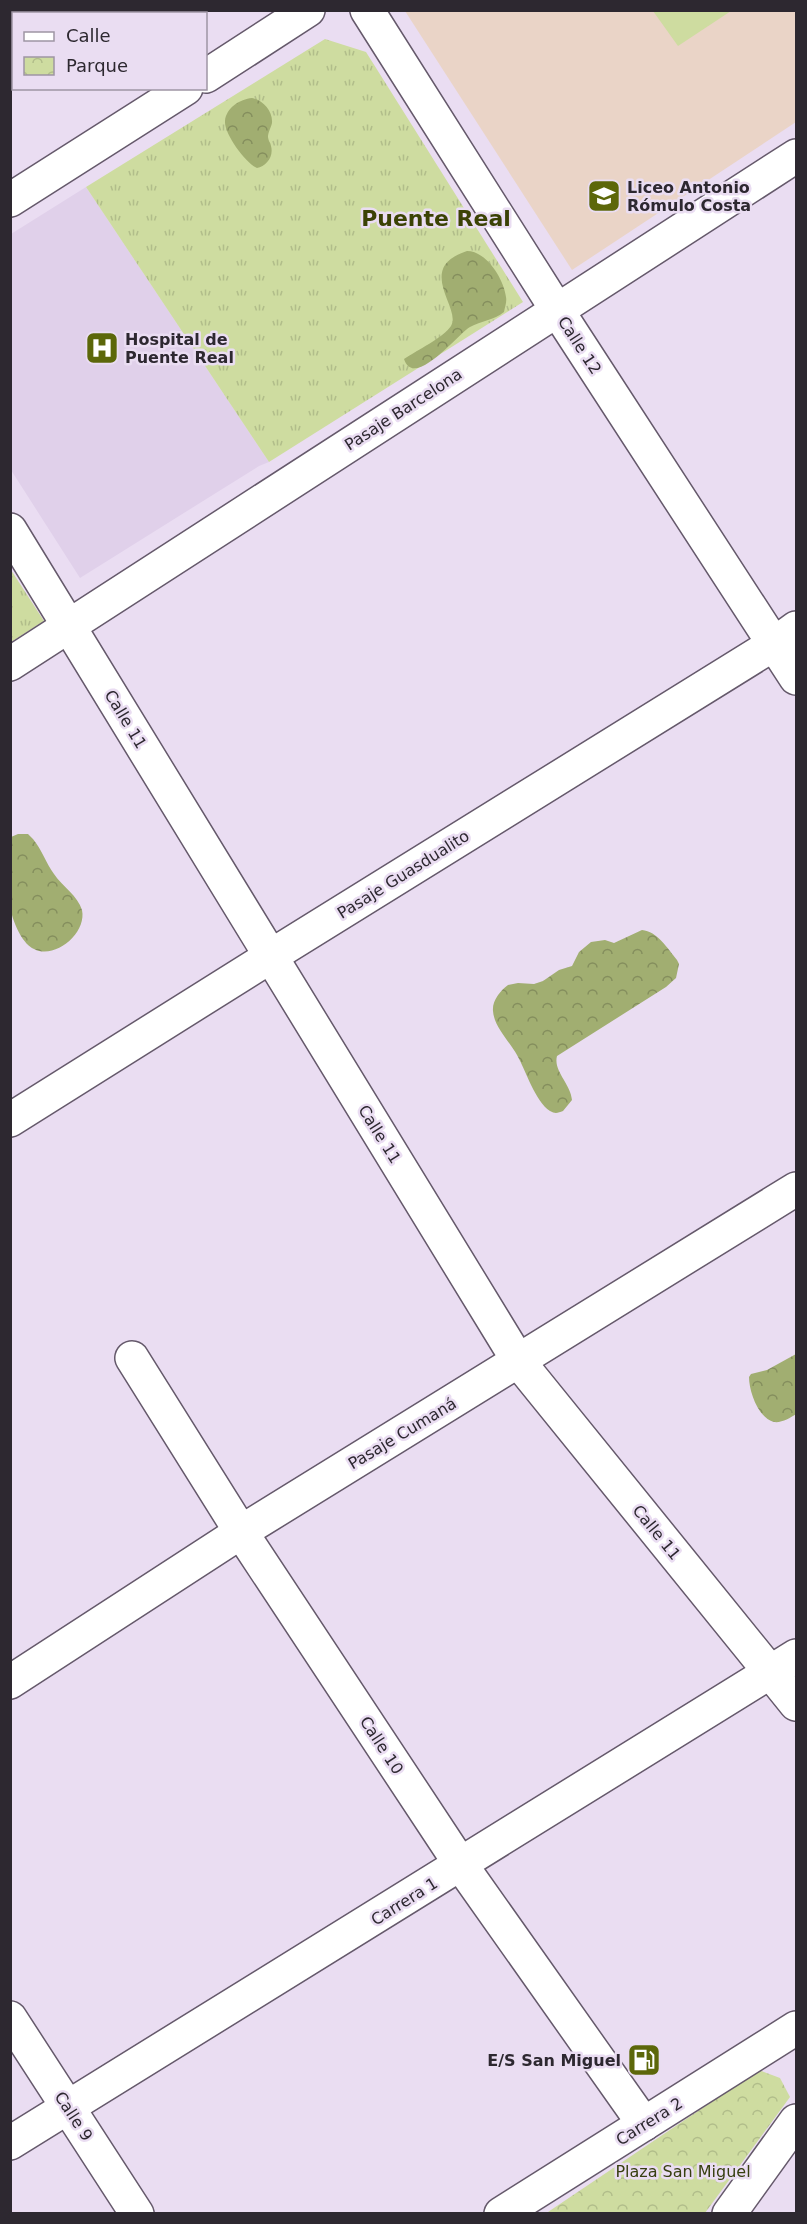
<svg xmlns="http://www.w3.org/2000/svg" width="807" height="2224" font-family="'DejaVu Sans',sans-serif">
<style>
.built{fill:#e0d0ea}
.education{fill:#ead4c7}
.grass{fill:url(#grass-tufts)}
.forest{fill:url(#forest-crowns)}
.park{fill:url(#park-crowns)}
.pitch{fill:#cedca0}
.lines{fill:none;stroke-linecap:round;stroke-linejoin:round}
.minor-casing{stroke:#65596b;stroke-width:36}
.minor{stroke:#fff;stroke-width:33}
.labels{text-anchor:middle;stroke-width:5;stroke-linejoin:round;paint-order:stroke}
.poi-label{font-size:16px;font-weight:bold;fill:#2d2830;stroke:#eaddf2;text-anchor:start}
.street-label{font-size:16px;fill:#2d2830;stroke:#eaddf2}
.park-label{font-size:16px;fill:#373f10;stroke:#eaddf2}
.district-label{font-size:22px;font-weight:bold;fill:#3b4205;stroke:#eaddf2}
</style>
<defs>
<pattern id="grass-tufts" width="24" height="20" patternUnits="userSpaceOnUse" patternTransform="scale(1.5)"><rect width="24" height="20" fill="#cedca0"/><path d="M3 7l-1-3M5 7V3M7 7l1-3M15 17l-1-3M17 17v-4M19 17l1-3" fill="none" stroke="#b1bd8a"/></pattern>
<pattern id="forest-crowns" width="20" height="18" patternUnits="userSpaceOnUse" patternTransform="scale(1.5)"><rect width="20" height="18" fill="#a1ae71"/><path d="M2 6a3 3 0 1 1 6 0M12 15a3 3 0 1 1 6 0" fill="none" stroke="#848e5d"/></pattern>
<pattern id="park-crowns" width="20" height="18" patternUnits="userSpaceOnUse" patternTransform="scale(1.5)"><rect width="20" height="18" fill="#cedca0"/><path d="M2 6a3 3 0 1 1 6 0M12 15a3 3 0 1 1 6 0" fill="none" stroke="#b1bd8a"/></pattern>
</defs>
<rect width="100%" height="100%" fill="#eaddf2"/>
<!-- built -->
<path class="built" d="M 86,187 L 269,462 L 259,466 L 80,578 L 11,470 L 11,234 Z"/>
<!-- education -->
<path class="education" d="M 405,11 L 796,11 L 796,122 L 572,270 Z"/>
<!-- grass -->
<g class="grass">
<path d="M 325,39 L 366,52 L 523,302 L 269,462 L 86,187 Z"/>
<path d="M 11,570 L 44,621 L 11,642 L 10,642 Z"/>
</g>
<!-- forest -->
<g class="forest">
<path d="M 252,98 C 263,100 273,111 272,123 C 271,128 268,132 268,137 C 269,143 270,141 271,146 C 274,157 266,166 257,168 C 246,163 224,134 225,121 C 226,108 240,99 252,98 Z"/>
<path d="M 467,251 C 487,251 504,280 506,297 C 507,302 505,307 504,312 C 494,320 481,321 470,327 C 458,334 414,390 404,359 C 416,351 444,337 451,326 C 462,308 414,268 467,251 Z"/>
<path d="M 18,834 L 28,834 L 33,839 C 42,850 46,863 54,874 C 62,886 78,896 82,910 C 87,933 55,960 34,949 C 23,944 15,926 12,915 C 7,902 10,854 11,837 Z"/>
<path d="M 642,930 C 657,931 668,949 677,960 L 679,964 L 676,978 L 666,987 L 557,1056 C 553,1071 571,1084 572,1100 L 563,1111 C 558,1113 555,1114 550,1111 C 535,1101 526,1071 517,1055 C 510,1042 494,1027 493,1011 C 492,1001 500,991 508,985 L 518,983 L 534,984 L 543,981 L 559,970 L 572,966 L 579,952 L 591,942 L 605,940 L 614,943 Z"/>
<path d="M 796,1354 L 796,1414 C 790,1418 782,1423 774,1422 C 758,1418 749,1391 749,1377 L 751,1374 L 767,1370 Z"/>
</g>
<!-- park -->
<path class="park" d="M 759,2070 L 780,2078 L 790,2097 L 705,2213 L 545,2214 Z"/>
<!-- pitch -->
<path class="pitch" d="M 653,11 L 731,11 L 678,46 Z"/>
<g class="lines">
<defs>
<g id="minor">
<path d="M 367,10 L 557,310 L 796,678"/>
<path d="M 75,14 L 78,10"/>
<path d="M 10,67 L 14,65"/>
<path d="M 206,76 L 308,10"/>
<path d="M 10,200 L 186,88"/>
<path d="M 10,530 L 519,1362 L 796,1704"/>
<path d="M 10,664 L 796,156"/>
<path d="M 10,1120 L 271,956 L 774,644 L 796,628"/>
<path d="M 132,1358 L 241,1532 L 461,1865 L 644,2124"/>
<path d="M 10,1682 L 241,1532 L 796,1189"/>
<path d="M 10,2018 L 137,2214"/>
<path d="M 10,2143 L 796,1656"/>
<path d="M 501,2214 L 796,2028"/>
<path d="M 729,2214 L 796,2121"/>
</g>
</defs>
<!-- minor casing -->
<use href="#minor" class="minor-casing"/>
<!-- minor -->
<use href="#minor" class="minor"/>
</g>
<!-- icons -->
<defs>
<symbol id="university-square" viewBox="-11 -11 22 22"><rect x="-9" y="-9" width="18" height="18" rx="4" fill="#5c670a" stroke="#eaddf2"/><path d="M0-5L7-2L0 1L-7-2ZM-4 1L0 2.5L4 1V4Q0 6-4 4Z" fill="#fff"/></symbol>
<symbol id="hospital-square" viewBox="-11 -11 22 22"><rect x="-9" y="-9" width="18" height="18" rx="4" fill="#5c670a" stroke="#eaddf2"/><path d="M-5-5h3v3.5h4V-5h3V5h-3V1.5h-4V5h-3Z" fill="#fff"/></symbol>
<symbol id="fuel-square" viewBox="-11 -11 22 22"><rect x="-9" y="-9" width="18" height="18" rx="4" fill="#5c670a" stroke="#eaddf2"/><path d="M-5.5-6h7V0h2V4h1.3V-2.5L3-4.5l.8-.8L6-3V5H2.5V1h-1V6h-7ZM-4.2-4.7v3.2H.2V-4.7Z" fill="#fff"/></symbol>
</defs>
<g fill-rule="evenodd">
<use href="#university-square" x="585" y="177" width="38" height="38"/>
<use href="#hospital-square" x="83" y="329" width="38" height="38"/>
<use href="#fuel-square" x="625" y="2041" width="38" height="38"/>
</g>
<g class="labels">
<!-- poi labels -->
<g class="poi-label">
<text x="627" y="193">Liceo Antonio<tspan x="627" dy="18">Rómulo Costa</tspan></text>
<text x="125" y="345">Hospital de<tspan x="125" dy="18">Puente Real</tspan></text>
<text x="621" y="2066" text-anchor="end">E/S San Miguel</text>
</g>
<!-- street labels -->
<g class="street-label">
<text transform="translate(580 345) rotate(57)" y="6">Calle 12</text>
<text transform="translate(403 409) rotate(-33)" y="6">Pasaje Barcelona</text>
<text transform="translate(126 719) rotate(59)" y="6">Calle 11</text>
<text transform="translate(403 874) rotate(-32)" y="6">Pasaje Guasdualito</text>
<text transform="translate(380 1134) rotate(58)" y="6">Calle 11</text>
<text transform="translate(402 1433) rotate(-31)" y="6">Pasaje Cumaná</text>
<text transform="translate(657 1532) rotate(51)" y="6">Calle 11</text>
<text transform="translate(382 1745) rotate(57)" y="6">Calle 10</text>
<text transform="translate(404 1901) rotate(-32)" y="6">Carrera 1</text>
<text transform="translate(74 2116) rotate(57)" y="6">Calle 9</text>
<text transform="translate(649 2121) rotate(-32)" y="6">Carrera 2</text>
</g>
<!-- park labels -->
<g class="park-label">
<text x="683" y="2177">Plaza San Miguel</text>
</g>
<!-- district labels -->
<g class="district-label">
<text x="436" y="226">Puente Real</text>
</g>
</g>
<!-- border -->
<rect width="807" height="2224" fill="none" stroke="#2d2830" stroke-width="24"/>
<!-- legend -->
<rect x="12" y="12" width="195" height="78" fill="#eaddf2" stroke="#9e95a4" stroke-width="1.5"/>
<rect x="24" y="32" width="30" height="9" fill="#ffffff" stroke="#9e95a4" stroke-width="1.5"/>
<text x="66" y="42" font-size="18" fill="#2d2830">Calle</text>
<rect x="24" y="57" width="30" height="18" fill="url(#park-crowns)" stroke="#9e95a4" stroke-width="1.5"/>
<text x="66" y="72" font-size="18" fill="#2d2830">Parque</text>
</svg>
